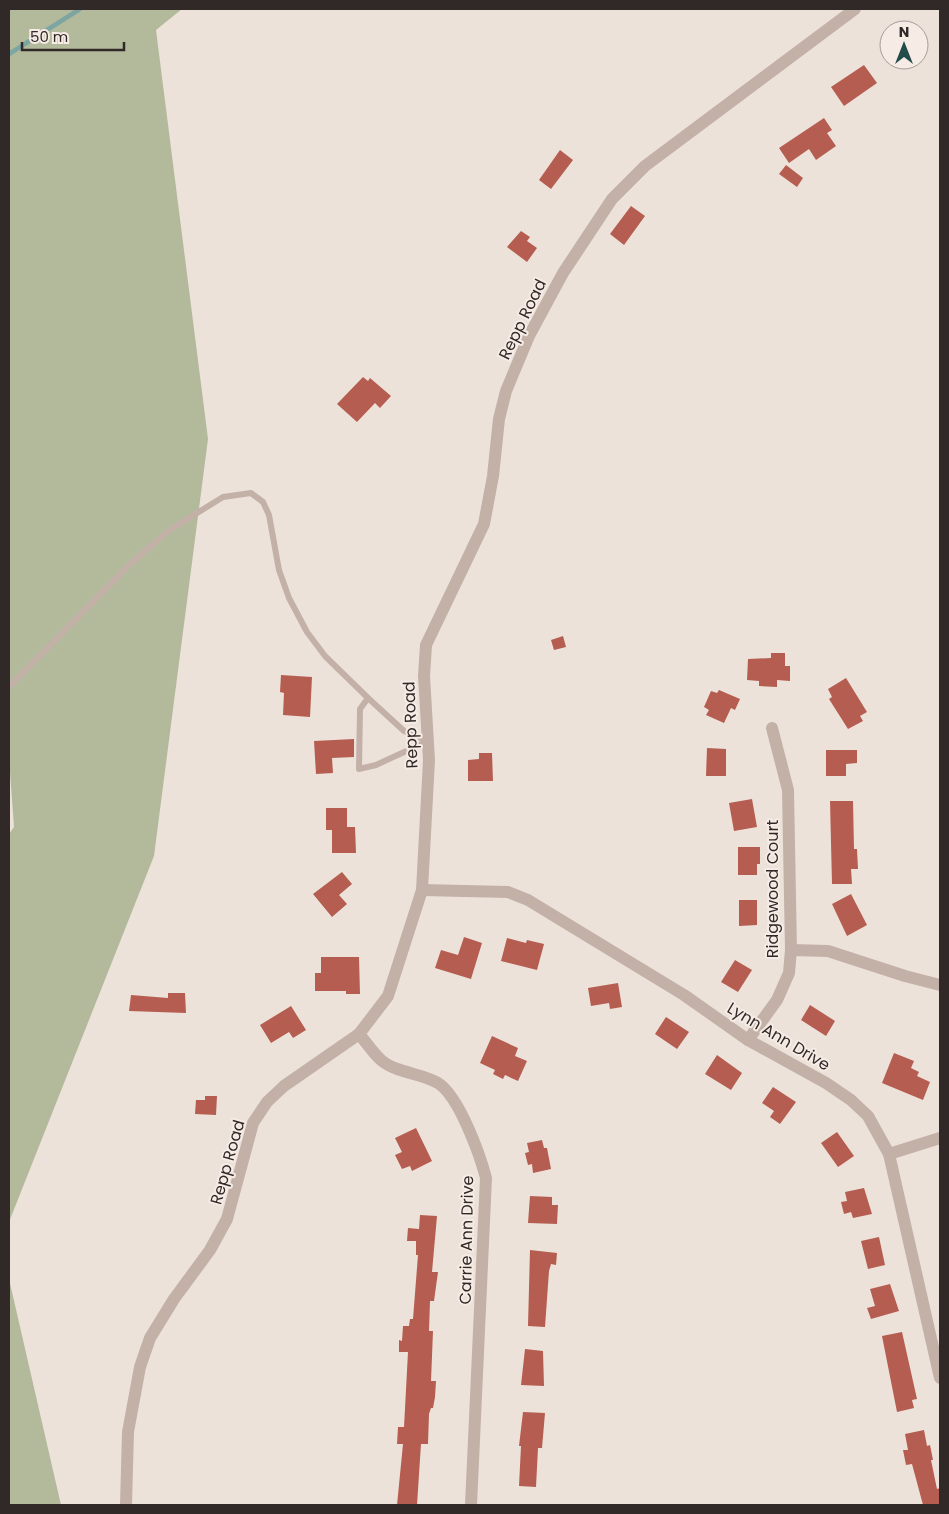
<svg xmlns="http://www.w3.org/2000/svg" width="949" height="1514" font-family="Poppins,sans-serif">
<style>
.green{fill:#b3ba9c}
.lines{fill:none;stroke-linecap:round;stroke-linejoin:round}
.stream{stroke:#7da6a3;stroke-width:4.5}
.building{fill:#b55d50}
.service{stroke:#c3b1a8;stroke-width:6}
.minor{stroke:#c3b1a8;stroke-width:12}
.tertiary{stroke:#c3b1a8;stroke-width:12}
.labels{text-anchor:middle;stroke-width:4;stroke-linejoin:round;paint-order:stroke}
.street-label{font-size:16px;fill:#312927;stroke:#f6ece5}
</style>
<rect width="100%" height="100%" fill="#ede2da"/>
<!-- green -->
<g class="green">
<path d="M 9,9 L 182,9 L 156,30 L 208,439 L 154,856 L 9,1222 L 9,834 L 14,827 L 9,759 Z"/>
<path d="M 9,1279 L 61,1505 L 9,1505 Z"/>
</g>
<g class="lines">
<!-- stream -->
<path class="stream" d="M 9,54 L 80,9"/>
</g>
<!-- building -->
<g class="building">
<path d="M 864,65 L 877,83 L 844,106 L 831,87 Z"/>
<path d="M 824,118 L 832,130 L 827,133 L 836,146 L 816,160 L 809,149 L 789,163 L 779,148 Z"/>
<path d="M 560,150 L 573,160 L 551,189 L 539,180 Z"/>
<path d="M 786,165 L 803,178 L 797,187 L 779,174 Z"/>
<path d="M 631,206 L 645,216 L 624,245 L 610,234 Z"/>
<path d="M 521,231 L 530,237 L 527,241 L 537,248 L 527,262 L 507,247 Z"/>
<path d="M 363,377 L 368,381 L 370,378 L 391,396 L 380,408 L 375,403 L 357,422 L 337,404 Z"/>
<path d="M 563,636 L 566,647 L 554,650 L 551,640 Z"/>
<path d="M 771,653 L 785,653 L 785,666 L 790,666 L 790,681 L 777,680 L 777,687 L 759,686 L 759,681 L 747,680 L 748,659 L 771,658 Z"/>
<path d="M 281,675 L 312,677 L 310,717 L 283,715 L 284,693 L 280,692 Z"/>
<path d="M 846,678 L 867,712 L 860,716 L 863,721 L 848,729 L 829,699 L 832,697 L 828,689 Z"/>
<path d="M 719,690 L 740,699 L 735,710 L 731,708 L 724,723 L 706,715 L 709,710 L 704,707 L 711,691 L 717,693 Z"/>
<path d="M 354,739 L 354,757 L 332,758 L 333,773 L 316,774 L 314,741 Z"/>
<path d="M 707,748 L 726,749 L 726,776 L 706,776 Z"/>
<path d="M 826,750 L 857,750 L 857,763 L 846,764 L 846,776 L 826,776 Z"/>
<path d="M 479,753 L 492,753 L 493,781 L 468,781 L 468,760 L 479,759 Z"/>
<path d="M 752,799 L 757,827 L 734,831 L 729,803 Z"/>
<path d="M 830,801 L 853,801 L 854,849 L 857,849 L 858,869 L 851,869 L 852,884 L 832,884 Z"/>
<path d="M 326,808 L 347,808 L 347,827 L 355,827 L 356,853 L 332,853 L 332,830 L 326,830 Z"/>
<path d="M 738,847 L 760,847 L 760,864 L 757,864 L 757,875 L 738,875 Z"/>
<path d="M 342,872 L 352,884 L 339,895 L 347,904 L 332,917 L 313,894 Z"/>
<path d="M 851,894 L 867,925 L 847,936 L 832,904 Z"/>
<path d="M 739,900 L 757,900 L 757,925 L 739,926 Z"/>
<path d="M 464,937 L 482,943 L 471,979 L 435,968 L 441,950 L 458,955 Z"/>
<path d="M 507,938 L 526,943 L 527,940 L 544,944 L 537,970 L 501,961 Z"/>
<path d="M 321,957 L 359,957 L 360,994 L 346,994 L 346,991 L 315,991 L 315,973 L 321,973 Z"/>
<path d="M 735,960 L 752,970 L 738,992 L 721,982 Z"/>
<path d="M 618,983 L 622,1007 L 610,1009 L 609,1003 L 591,1006 L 588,988 Z"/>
<path d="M 168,993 L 185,993 L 186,1013 L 129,1011 L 131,995 L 168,998 Z"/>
<path d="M 810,1005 L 835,1021 L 826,1036 L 801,1020 Z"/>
<path d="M 291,1006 L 306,1030 L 293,1038 L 289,1032 L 271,1043 L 260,1025 Z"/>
<path d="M 666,1017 L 689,1032 L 677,1049 L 655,1034 Z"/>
<path d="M 492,1036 L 518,1048 L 515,1056 L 527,1061 L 518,1081 L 505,1075 L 503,1079 L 493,1074 L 495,1070 L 480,1063 Z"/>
<path d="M 894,1053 L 914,1061 L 911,1068 L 919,1072 L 917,1076 L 930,1082 L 923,1100 L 882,1083 Z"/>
<path d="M 717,1055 L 742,1073 L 731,1090 L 705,1074 Z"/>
<path d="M 773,1087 L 796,1102 L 780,1124 L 770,1117 L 774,1111 L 762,1103 Z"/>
<path d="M 205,1096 L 217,1096 L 216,1115 L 195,1114 L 196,1100 L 205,1100 Z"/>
<path d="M 416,1128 L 432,1161 L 412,1171 L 410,1166 L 402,1169 L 395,1155 L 402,1152 L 395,1138 Z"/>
<path d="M 837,1132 L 854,1156 L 838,1167 L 821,1143 Z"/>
<path d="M 542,1140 L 544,1148 L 547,1148 L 551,1169 L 533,1173 L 532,1164 L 528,1165 L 525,1153 L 529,1152 L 527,1143 Z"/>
<path d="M 864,1188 L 872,1214 L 853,1218 L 851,1212 L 844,1214 L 841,1202 L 847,1201 L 845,1192 Z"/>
<path d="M 530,1196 L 552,1197 L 552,1205 L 558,1205 L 557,1224 L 528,1223 Z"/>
<path d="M 420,1215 L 437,1216 L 432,1272 L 438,1272 L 434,1301 L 430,1301 L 429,1331 L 433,1331 L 431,1381 L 436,1381 L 435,1397 L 433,1408 L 431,1408 L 429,1414 L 428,1444 L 421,1444 L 417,1505 L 397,1505 L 403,1444 L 397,1444 L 398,1427 L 404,1427 L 408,1352 L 399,1352 L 399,1340 L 402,1341 L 403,1326 L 409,1326 L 410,1319 L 413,1319 L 418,1255 L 416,1255 L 416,1241 L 407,1241 L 408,1228 L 419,1229 Z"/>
<path d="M 879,1237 L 885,1265 L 868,1269 L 861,1241 Z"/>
<path d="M 530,1250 L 557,1253 L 556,1265 L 551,1264 L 549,1271 L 545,1327 L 528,1326 Z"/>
<path d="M 890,1284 L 899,1311 L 871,1319 L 867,1308 L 875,1306 L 870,1289 Z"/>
<path d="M 902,1332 L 917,1399 L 912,1400 L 914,1408 L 897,1412 L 882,1336 Z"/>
<path d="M 525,1349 L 543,1351 L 544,1386 L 521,1385 Z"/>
<path d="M 523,1412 L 545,1413 L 542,1448 L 538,1448 L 536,1487 L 519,1486 L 521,1446 L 519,1446 Z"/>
<path d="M 924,1430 L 927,1446 L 930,1445 L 933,1460 L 931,1460 L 937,1489 L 940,1488 L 940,1505 L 923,1505 L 912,1464 L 906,1465 L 903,1450 L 908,1450 L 905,1434 Z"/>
</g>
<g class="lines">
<!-- service -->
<g class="service">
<path d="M 9,687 L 129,565 L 168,531 L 223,497 L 251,493 L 263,502 L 269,515 L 279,570 L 289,598 L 307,632 L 325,656 L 368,698 L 404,731 L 428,741"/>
<path d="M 368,698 L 360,709 L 359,769 L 376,765 L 428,741"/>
</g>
<!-- minor -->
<g class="minor">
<path d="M 422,890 L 508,892 L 528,900 L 684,995 L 748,1040 L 826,1083 L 851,1100 L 868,1116 L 889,1154 L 940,1378"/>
<path d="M 791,950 L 828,951 L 905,976 L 940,985"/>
<path d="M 359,1034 C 366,1042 373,1053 381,1060 C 396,1073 421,1073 438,1083 C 459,1096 480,1155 486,1178 L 471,1505"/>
<path d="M 748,1040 L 777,1000 L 789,973 L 791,950 L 788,790 L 772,728"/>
<path d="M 889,1154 L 940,1138"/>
</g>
<!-- tertiary -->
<path class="tertiary" d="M 126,1505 L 128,1432 L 140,1367 L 150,1338 L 174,1299 L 210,1250 L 227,1219 L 253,1123 L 267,1102 L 284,1086 L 359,1034 L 388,996 L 422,890 L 429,760 L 424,676 L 426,645 L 484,524 L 493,476 L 499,419 L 506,391 L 529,336 L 563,273 L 612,199 L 645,166 L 855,9"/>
</g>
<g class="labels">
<!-- street labels -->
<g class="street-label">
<text transform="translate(522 319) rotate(-64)" y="6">Repp Road</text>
<text transform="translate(410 725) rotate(-92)" y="6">Repp Road</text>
<text transform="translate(772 889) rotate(-90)" y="6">Ridgewood Court</text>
<text transform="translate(779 1036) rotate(31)" y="6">Lynn Ann Drive</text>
<text transform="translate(227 1162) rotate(-74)" y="6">Repp Road</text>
<text transform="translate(466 1240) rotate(-89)" y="6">Carrie Ann Drive</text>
</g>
</g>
<!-- border -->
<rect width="949" height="1514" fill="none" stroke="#312927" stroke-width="20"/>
<!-- north arrow -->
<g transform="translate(904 45)"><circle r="24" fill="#f6ece5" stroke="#a79e99"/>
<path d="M0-4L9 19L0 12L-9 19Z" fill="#224d4b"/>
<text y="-8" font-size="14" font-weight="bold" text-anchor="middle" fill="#312927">N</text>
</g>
<!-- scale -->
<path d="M22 42v8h102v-8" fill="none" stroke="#312927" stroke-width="2.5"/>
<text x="30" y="42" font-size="15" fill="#312927" stroke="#f6ece5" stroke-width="4" paint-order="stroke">50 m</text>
</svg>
